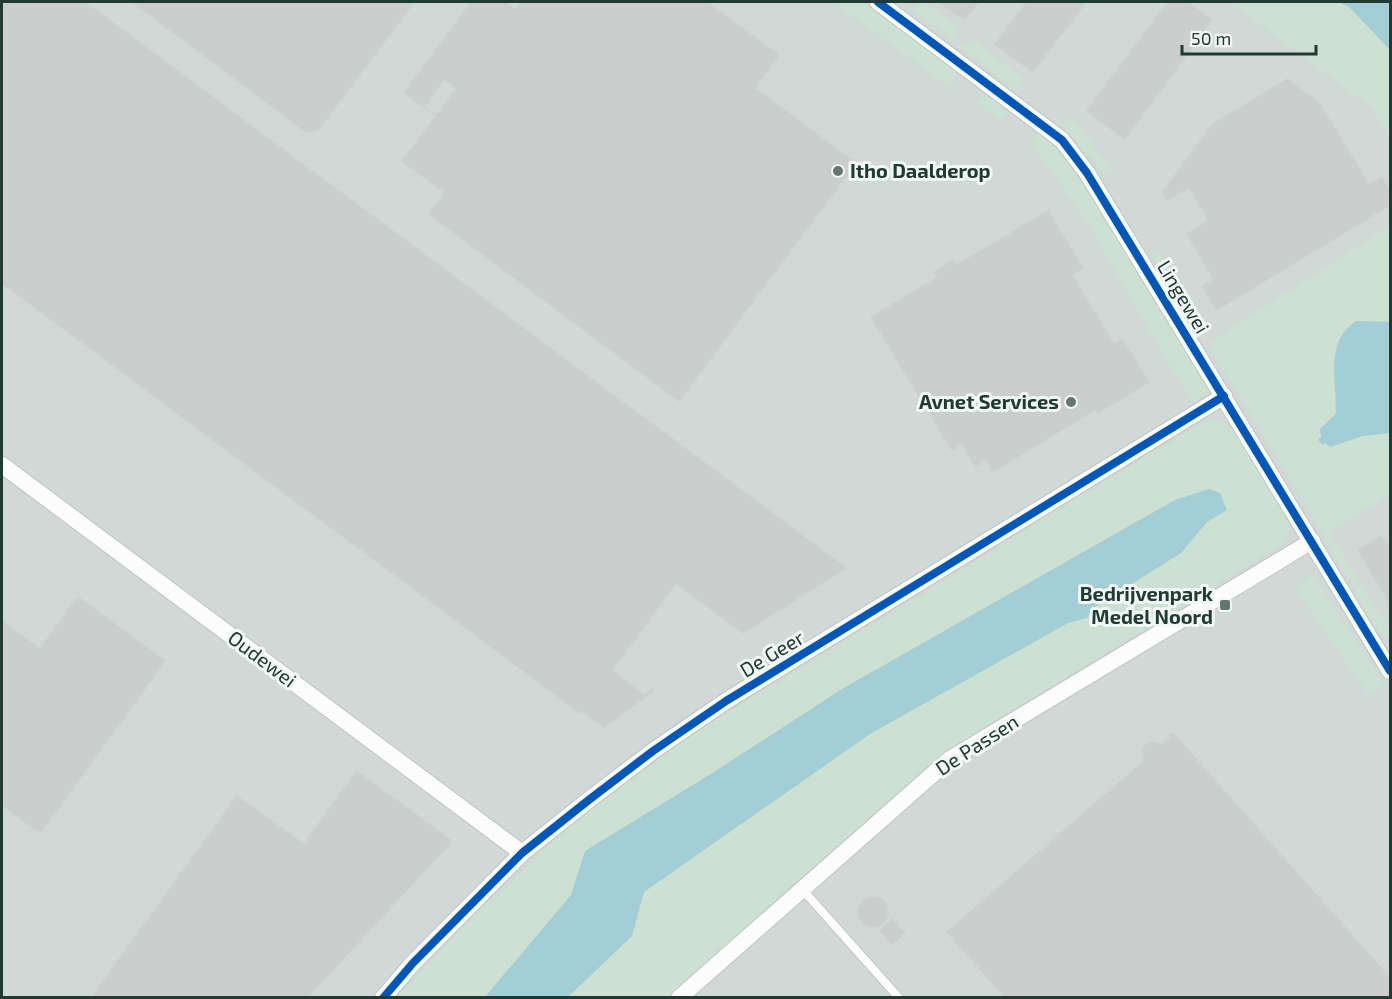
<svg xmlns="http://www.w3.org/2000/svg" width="1392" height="999" font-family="'Exo 2',sans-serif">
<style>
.built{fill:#d0d9d5}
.green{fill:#cce1d2}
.water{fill:#a4ced5}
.building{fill:#cacfcd;stroke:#cbd1ce;stroke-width:1.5;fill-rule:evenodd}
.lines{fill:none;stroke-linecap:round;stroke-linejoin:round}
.lane-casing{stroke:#bfc5c2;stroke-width:10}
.street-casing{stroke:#bfc5c2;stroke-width:18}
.lane{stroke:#fbfcfb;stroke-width:8}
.street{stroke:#fbfcfb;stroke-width:16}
.cycleway-casing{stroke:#f0f7f4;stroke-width:11}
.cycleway{stroke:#0057b8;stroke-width:8}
.poi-dot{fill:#657772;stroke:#f0f7f4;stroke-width:2}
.labels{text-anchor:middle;stroke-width:6;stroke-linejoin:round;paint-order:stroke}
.poi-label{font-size:20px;font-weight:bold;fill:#223a34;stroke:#f0f7f4;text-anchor:end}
.street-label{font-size:20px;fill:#223a34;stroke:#f0f7f4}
</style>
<rect width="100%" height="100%" fill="#e2e8e5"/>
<!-- built -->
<path class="built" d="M 2,2 L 1280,2 L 1390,83 L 1390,997 L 2,998 Z"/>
<!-- green -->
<g class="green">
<path d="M 833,2 L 862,2 L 957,72 L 951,88 Z"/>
<path d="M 920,2 L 925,2 L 957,27 L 953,38 L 914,11 Z"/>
<path d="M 1230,2 L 1338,2 L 1349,7 L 1390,50 L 1390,137 L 1370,106 Z"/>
<path d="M 973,40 L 1023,78 L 1016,90 L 962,48 Z"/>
<path d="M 986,95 L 1007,112 L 1000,122 L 977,102 Z"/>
<path d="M 1072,117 L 1114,173 L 1105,175 L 1062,125 Z"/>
<path d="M 1038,133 L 1072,161 L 1211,388 L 1195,403 L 1179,382 L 1090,227 L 1032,144 Z"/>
<path d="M 1390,226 L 1390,322 L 1356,321 L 1336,344 L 1334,374 L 1336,414 L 1321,427 L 1320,433 L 1325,443 L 1336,446 L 1363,436 L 1390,433 L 1390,494 L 1330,532 L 1390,631 L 1390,634 L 1382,637 L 1282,464 L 1208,344 Z"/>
<path d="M 1160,253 L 1203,320 L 1195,326 L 1152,255 Z"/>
<path d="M 1216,422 L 1224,423 L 1234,429 L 1288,514 L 1289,528 L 1282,545 L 944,752 L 667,997 L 568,997 L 632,936 L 643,892 L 870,734 L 1068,623 L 1087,618 L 1094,607 L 1181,553 L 1207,522 L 1227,510 L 1140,519 L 842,689 L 714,772 L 585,851 L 571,895 L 485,997 L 396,998 L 474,916 L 568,828 L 684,740 L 1190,430 L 1204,423 Z"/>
<path d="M 1311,574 L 1385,684 L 1368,694 L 1295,589 Z"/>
</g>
<!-- water -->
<g class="water">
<path d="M 1338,2 L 1390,2 L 1390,50 L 1349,7 Z"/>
<path d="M 1356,321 L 1390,322 L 1390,433 L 1363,436 L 1330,447 L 1325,443 L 1322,445 L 1318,439 L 1321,437 L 1320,429 L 1336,414 C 1337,382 1324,341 1356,321 Z"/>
<path d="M 1209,489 L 1220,493 L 1227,510 L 1207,522 L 1181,553 L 1095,607 L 1087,618 L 1068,623 L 870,734 L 644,892 L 632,936 L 568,997 L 485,997 L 571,895 L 585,851 L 714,772 L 842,689 L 1175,500 Z"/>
</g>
<!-- building -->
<g class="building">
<path d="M 2,2 L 85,2 L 846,568 L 743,633 L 676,583 L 612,670 L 644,695 L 654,688 L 655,690 L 604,727 L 582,711 L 580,713 L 2,283 Z"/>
<path d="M 132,2 L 414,2 L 318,130 L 306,132 Z"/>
<path d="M 471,2 L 505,2 L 515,9 L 521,2 L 707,2 L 779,55 L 755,88 L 856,163 L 679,401 L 429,214 L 445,193 L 402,161 L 436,116 L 404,93 ZM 444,79 L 457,88 L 436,116 L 424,107 Z"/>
<path d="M 939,2 L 978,2 L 964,20 Z"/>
<path d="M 1027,2 L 1086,2 L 1033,72 L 995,44 Z"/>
<path d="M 1168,2 L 1187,2 L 1212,20 L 1125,139 L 1087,111 Z"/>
<path d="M 1287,79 L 1320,104 L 1369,185 L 1382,178 L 1390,192 L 1390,205 L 1217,310 L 1202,286 L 1214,279 L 1187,234 L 1209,220 L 1189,187 L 1167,200 L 1162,193 L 1213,124 Z"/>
<path d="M 1048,211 L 1083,268 L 1072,275 L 1114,344 L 1122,339 L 1149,382 L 1098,413 L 1096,409 L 993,472 L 986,460 L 976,467 L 962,444 L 952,450 L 871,317 L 938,277 L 934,272 L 953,260 L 957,265 Z"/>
<path d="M 1381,536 L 1388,544 L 1390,542 L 1390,603 L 1358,550 Z"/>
<path d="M 78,597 L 165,661 L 40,833 L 2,805 L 2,621 L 40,649 Z"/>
<path d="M 1172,732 L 1390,978 L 1390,998 L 1006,998 L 947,932 L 1144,761 L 1142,752 L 1145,745 L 1153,742 L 1162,745 L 1171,737 L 1169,735 Z"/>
<path d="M 357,771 L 452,841 L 307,998 L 91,998 L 237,796 L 304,844 Z"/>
<circle cx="873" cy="912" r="15"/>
<path d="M 892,919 L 905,933 L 892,945 L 880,931 Z"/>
</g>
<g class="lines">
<defs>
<path id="lane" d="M 802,889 L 899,998"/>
<g id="street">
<path d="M 878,2 L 1062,140 L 1087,173 L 1390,671"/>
<path d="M 2,465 L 522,853"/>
<path d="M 383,998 L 413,963 L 522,853 L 590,799 L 653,751 L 726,701 L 1224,396"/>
<path d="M 679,998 L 950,759 L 1312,541"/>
</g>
</defs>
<!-- lane casing -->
<use href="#lane" class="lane-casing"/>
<!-- street casing -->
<use href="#street" class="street-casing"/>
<!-- lane -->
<use href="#lane" class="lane"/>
<!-- street -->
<use href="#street" class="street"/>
<defs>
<g id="cycleway">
<path d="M 878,2 L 1062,140 L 1087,173 L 1390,671"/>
<path d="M 383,998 L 413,963 L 522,853 L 590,799 L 653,751 L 726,701 L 1224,396"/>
</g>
</defs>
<!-- cycleway casing -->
<use href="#cycleway" class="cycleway-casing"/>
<!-- cycleway -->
<use href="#cycleway" class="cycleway"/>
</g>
<!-- markers -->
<g class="poi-dot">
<circle cx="838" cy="171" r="6"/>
<circle cx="1071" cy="402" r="6"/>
<rect x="1219" y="599" width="12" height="12" rx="3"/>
</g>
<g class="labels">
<!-- poi labels -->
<g class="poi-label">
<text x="850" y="178" text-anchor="start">Itho Daalderop</text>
<text x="1059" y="409">Avnet Services</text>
<text x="1213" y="601">Bedrijvenpark<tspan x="1213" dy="23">Medel Noord</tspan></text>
</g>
<!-- street labels -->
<g class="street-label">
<text transform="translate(1183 297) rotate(59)" y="7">Lingewei</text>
<text transform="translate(772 654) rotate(-31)" y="7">De Geer</text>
<text transform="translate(262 659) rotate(37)" y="7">Oudewei</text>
<text transform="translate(977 745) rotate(-33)" y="7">De Passen</text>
</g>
</g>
<!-- border -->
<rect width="1392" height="999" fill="none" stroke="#223a34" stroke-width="6"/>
<!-- scale -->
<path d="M1182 45v9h134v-9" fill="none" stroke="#223a34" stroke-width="3"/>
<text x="1191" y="45" font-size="18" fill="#223a34" stroke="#f0f7f4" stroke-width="4.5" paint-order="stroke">50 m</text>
</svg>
